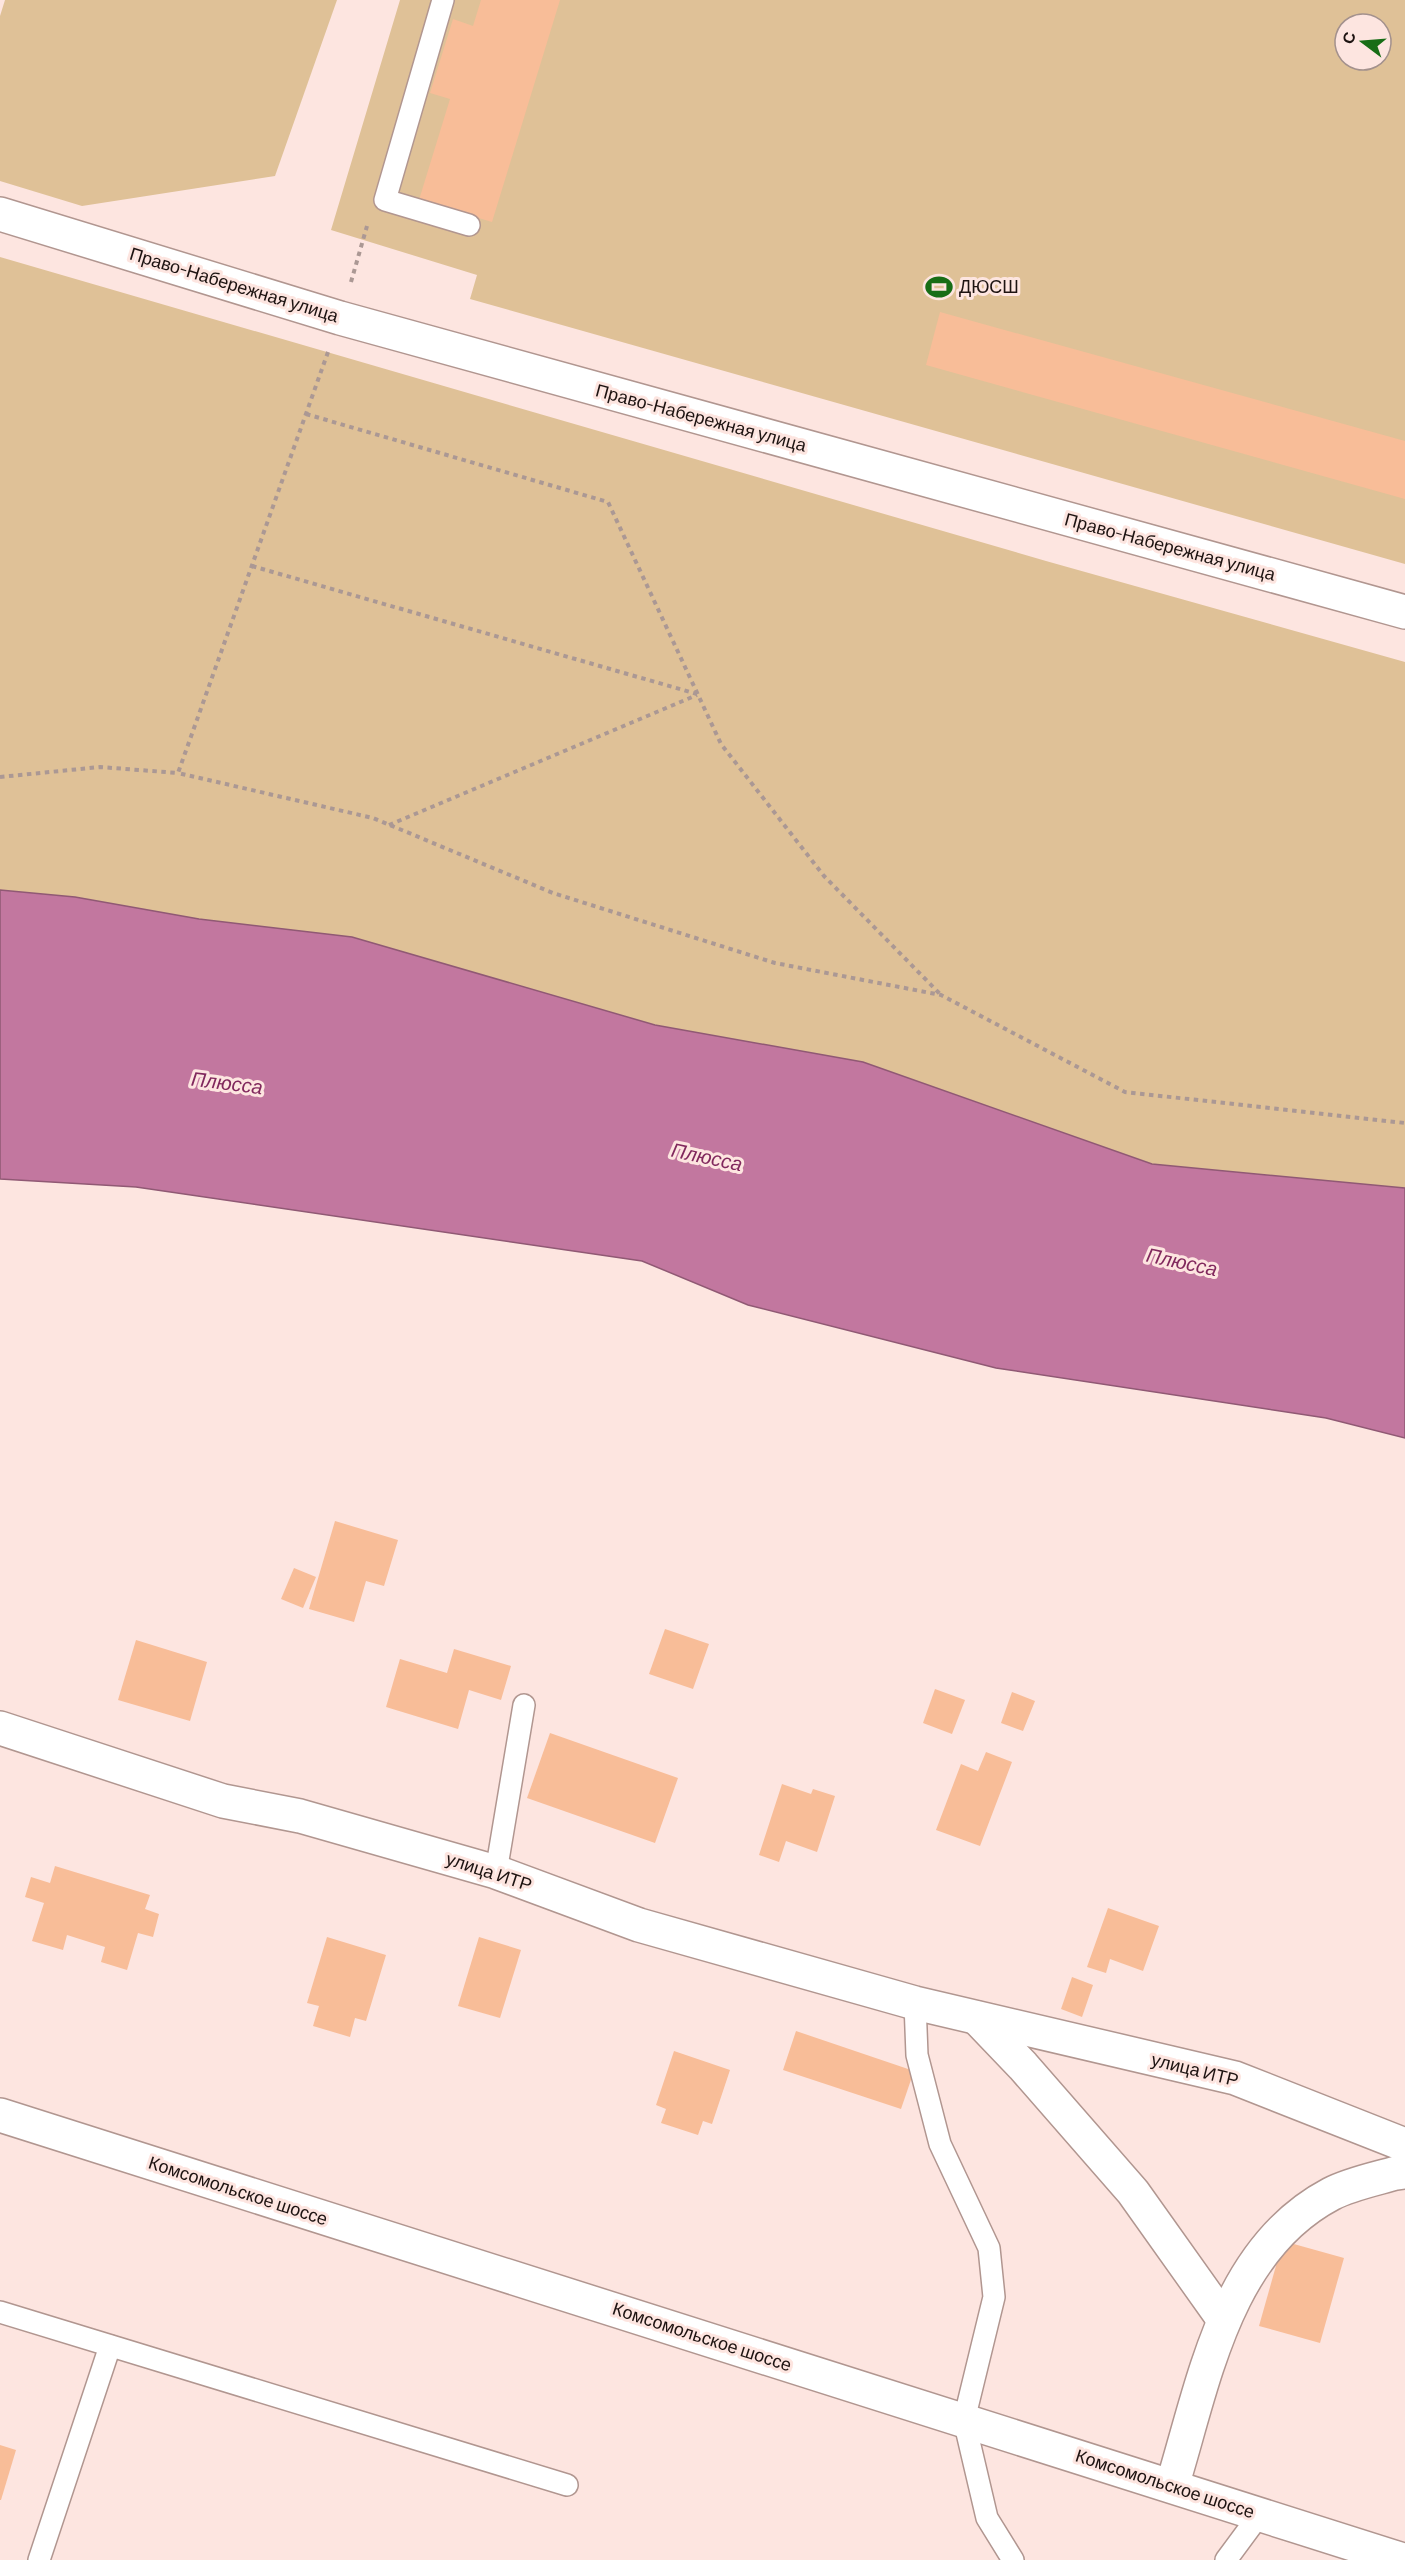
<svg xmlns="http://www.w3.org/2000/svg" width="1405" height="2560" font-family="Barlow,sans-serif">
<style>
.green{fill:#dfc197;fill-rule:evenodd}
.water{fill:#c2779f;stroke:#905974;stroke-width:1.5}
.building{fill:#f8bd98}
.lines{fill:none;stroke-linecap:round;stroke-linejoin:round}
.lane-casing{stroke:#b19690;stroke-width:24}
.street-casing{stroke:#b19690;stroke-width:36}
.secondary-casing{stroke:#b19690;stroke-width:36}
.path{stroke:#ab9894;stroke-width:4;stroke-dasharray:4.5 4.5;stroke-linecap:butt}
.lane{stroke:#fff;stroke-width:21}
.street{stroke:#fff;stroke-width:33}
.secondary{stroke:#fff;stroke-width:33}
.labels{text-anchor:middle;stroke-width:6;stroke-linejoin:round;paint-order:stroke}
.street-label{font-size:18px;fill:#1d1311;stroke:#fde5e0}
.poi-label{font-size:18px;fill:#1d1311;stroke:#fde5e0;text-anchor:start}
.water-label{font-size:20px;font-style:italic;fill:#81285d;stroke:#fde5e0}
</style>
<rect width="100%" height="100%" fill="#fde5e0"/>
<!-- green -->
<g class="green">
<path d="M 5,0 L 337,0 L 275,176 L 82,206 L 0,181 L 0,16 Z"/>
<path d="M 400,0 L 1405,0 L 1405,564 L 470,299 L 477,275 L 331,230 ZM 1345,24 L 1381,24 L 1381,60 L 1345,60 Z"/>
<path d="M 0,257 L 1046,561 L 1405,662 L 1405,1188 L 1152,1164 L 863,1062 L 655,1025 L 199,919 L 75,897 L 0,890 Z"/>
</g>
<!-- water -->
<path class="water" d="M 0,890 L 75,897 L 199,919 L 352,937 L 655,1025 L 863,1062 L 1152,1164 L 1405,1188 L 1405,1438 L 1326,1418 L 996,1368 L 748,1305 L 642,1261 L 136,1187 L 0,1179 Z"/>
<!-- building -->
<g class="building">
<path d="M 481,0 L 560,0 L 492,222 L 419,200 L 450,99 L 430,93 L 453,19 L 473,26 Z"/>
<path d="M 940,312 L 1405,441 L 1405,499 L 926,365 Z"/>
<path d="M 335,1521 L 398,1540 L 384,1586 L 366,1581 L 354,1622 L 309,1609 Z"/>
<path d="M 294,1568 L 316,1577 L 303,1608 L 281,1599 Z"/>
<path d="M 665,1629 L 709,1644 L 693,1689 L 649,1674 Z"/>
<path d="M 136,1640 L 207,1662 L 190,1721 L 118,1700 Z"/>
<path d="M 454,1649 L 511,1666 L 501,1700 L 469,1690 L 458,1729 L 386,1707 L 400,1659 L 447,1673 Z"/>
<path d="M 935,1689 L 965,1700 L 952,1734 L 923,1723 Z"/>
<path d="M 1012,1692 L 1035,1701 L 1023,1731 L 1001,1723 Z"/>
<path d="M 550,1733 L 678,1778 L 655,1843 L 527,1798 Z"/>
<path d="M 986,1752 L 1012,1762 L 980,1846 L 936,1830 L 961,1764 L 978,1771 Z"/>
<path d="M 782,1784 L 811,1794 L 813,1789 L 835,1796 L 817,1852 L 786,1841 L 779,1862 L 759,1855 Z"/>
<path d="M 55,1866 L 150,1895 L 145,1909 L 159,1914 L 153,1937 L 138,1933 L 127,1970 L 101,1962 L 105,1947 L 67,1935 L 63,1950 L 32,1941 L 44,1903 L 25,1897 L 31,1877 L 50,1883 Z"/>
<path d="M 1108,1908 L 1159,1926 L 1143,1971 L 1110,1959 L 1106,1973 L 1087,1967 Z"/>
<path d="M 327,1937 L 386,1955 L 366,2021 L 355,2018 L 350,2037 L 313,2026 L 319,2006 L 307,2003 Z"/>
<path d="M 479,1937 L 521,1950 L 500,2018 L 458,2006 Z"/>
<path d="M 1072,1977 L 1093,1985 L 1082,2017 L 1061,2009 Z"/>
<path d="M 796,2031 L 914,2071 L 901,2109 L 783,2070 Z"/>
<path d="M 674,2051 L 730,2070 L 712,2124 L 703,2121 L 698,2135 L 661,2123 L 666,2109 L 656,2105 Z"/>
<path d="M 1283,2241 L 1344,2258 L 1320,2343 L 1259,2326 Z"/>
<path d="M 0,2445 L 16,2450 L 1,2500 L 0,2500 Z"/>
</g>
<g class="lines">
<defs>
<g id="lane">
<path d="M 443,0 L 385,200 L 469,225"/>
<path d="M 496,1872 L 524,1705"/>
<path d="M 915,2003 L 917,2055 L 940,2144 L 989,2248 L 994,2297 L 964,2420 L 987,2518 L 1013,2560"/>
<path d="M 0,2312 L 567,2485"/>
<path d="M 39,2560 L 110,2346"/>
<path d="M 1226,2560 L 1260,2514"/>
</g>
<g id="street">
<path d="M 0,1728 L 223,1801 L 300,1816 L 496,1872 L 639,1925 L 915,2003 L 1235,2078 L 1405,2145"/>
<path d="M 977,2018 L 1023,2066 L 1133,2192 L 1224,2320"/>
<path d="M 1172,2486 C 1204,2382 1225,2250 1331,2194 C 1350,2184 1375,2179 1396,2173 L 1405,2172"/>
</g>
<g id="secondary">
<path d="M 0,214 L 340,318 L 1405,612"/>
<path d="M 0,2115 L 1403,2560"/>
</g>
</defs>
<!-- lane casing -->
<use href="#lane" class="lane-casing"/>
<!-- street casing -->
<use href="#street" class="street-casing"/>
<!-- secondary casing -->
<use href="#secondary" class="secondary-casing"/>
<!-- path -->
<g class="path">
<path d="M 351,282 L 367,226"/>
<path d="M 328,352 L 178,773 L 373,818 L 553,893 L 775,963 L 941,995 L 1125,1092 L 1405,1123"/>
<path d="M 306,414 L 608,502 L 721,744 L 824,876 L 940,994"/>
<path d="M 252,566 L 697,694"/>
<path d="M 0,777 L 100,767 L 178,773"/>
<path d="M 389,825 L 697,695"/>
</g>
<!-- lane -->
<use href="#lane" class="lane"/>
<!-- street -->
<use href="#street" class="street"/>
<!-- secondary -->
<use href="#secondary" class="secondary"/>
</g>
<!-- icons -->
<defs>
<symbol id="stadium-bare" viewBox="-9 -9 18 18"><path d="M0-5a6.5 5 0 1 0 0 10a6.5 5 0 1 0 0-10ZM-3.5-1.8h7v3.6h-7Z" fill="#186d16" stroke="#fde5e0" stroke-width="2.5" paint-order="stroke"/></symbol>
</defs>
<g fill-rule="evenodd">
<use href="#stadium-bare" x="920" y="268" width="38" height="38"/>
</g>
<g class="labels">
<!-- street labels -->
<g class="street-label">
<text transform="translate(234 285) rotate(17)" y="6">Право-Набережная улица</text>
<text transform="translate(701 418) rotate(15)" y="6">Право-Набережная улица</text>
<text transform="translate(1170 547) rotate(15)" y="6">Право-Набережная улица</text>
<text transform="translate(489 1872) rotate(18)" y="6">улица ИТР</text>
<text transform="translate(1195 2070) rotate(14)" y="6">улица ИТР</text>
<text transform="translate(238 2191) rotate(18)" y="6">Комсомольское шоссе</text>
<text transform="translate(702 2337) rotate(18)" y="6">Комсомольское шоссе</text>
<text transform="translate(1165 2484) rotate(18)" y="6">Комсомольское шоссе</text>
</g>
<!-- poi labels -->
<g class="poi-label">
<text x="959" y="293">ДЮСШ</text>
</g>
<!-- water labels -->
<g class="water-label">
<text transform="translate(227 1083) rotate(7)" y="7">Плюсса</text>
<text transform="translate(707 1157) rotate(12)" y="7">Плюсса</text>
<text transform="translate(1182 1262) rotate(12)" y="7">Плюсса</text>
</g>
</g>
<!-- north arrow -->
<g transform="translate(1363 42) rotate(286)"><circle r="28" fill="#fde5e0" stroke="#a3918d" stroke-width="1.5"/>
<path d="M0-4.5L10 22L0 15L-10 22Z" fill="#186d16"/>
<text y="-9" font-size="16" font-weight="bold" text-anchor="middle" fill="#1d1311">С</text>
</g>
</svg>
